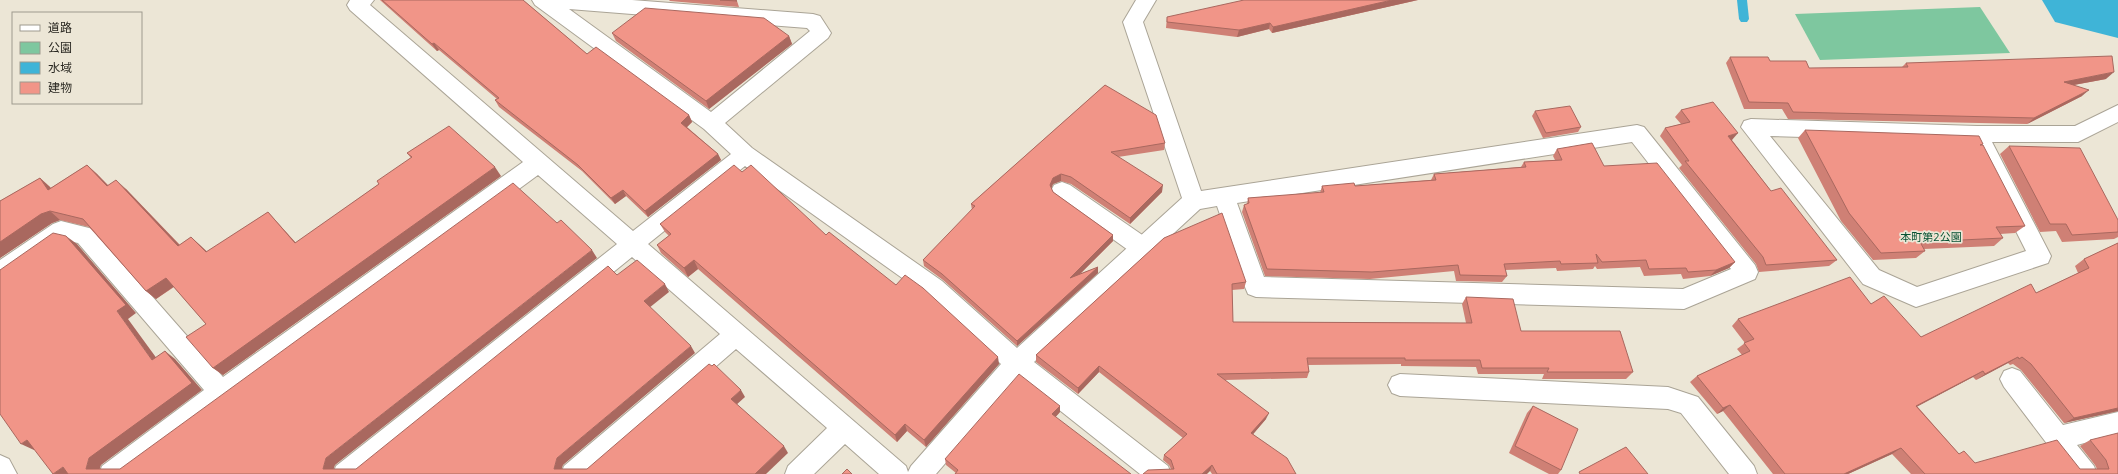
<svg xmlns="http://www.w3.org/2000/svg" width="2118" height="474" font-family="'Open Sans','Noto Sans JP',sans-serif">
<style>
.green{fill:#7ec79f}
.water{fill:#3fb4d7}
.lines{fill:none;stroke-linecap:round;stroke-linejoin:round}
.stream{fill:#3fb4d7;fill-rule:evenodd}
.service-casing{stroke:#aaa496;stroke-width:2}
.minor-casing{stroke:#aaa496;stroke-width:2}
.service{fill:#fff;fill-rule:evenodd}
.minor{fill:#fff;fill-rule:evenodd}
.wall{fill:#cf8075}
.shaded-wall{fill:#a9685f}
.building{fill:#f19588;stroke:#a9685f}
.labels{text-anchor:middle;stroke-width:3.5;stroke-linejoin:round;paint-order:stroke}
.park-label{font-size:11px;fill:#065233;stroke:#ece6d6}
</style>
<rect width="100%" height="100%" fill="#ece6d6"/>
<!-- green -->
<path class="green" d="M 1980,7 L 2010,53 L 1820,60 L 1795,14 Z"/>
<!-- water -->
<path class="water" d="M 2042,0 L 2118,0 L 2118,38 L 2055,22 Z"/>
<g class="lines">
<!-- stream -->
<path class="stream" d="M 1737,0 L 1747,0 L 1749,19 L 1747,22 L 1741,22 L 1739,19 Z"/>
<defs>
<path id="service" d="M 1062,182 L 1070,185 L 1151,241 L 1154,248 L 1151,255 L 1143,257 L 1135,255 L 1054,197 L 1051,191 L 1054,185 Z"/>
<g id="minor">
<path d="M 350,0 L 374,0 L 370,5 L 633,231 L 731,154 L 704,129 L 535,5 L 532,0 L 632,0 L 813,14 L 820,16 L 831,33 L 828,38 L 725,123 L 752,148 L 942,281 L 1017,348 L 1182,198 L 1123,22 L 1136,0 L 1156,0 L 1143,22 L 1201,191 L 1637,125 L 1644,127 L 1755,265 L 1758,272 L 1755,279 L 1684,309 L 1256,297 L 1248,294 L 1245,287 L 1217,206 L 1200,209 L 1034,362 L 1168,466 L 1171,474 L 1140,474 L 1019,378 L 936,474 L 879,474 L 845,444 L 814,474 L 785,474 L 788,466 L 827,428 L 736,349 L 592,474 L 561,474 L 564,466 L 720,334 L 632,257 L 364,474 L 333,474 L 336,466 L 617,244 L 538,175 L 131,474 L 99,474 L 102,466 L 204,390 L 78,243 L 64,240 L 8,279 L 0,282 L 0,260 L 53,224 L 61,221 L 93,229 L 223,377 L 523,162 L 350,10 L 347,5 ZM 569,9 L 807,28 L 810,31 L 711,112 ZM 1632,142 L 1731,269 L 1683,289 L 1264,277 L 1237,203 ZM 745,166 L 926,295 L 1001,364 L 911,466 L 908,472 L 906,466 L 648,244 Z"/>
<path d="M 2118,105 L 2118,122 L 2078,142 L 1992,142 L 2051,256 L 2048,263 L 1916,307 L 1863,284 L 1741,127 L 1744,121 L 1751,119 L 1977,126 L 2075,126 ZM 1770,136 L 1971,142 L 2026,251 L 1917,287 L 1879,270 Z"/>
<path d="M 2012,368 L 2020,371 L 2063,425 L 2118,412 L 2118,434 L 2077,445 L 2094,466 L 2097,474 L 2070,474 L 2004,387 L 2000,379 L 2004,371 Z"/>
<path d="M 1400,374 L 1668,387 L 1698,397 L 1754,466 L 1757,474 L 1729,474 L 1681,413 L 1668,409 L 1400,396 L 1392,393 L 1388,385 L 1392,377 Z"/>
<path d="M 0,455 L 9,459 L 17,474 L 0,474 Z"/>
</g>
</defs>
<!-- service casing -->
<use href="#service" class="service-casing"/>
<!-- minor casing -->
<use href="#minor" class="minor-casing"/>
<!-- service -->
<use href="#service" class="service"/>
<!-- minor -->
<use href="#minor" class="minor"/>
</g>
<!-- wall -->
<g class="wall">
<path d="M 380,0 L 523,0 L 587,54 L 689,115 L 692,122 L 687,127 L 718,154 L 721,160 L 648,217 L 626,196 L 615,204 L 582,171 L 499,107 L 495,100 L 497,99 L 439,50 L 437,51 Z"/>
<path d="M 669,0 L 735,0 L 737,1 L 739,7 L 670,1 Z"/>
<path d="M 1418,0 L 1272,33 L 1269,29 L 1237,37 L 1166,28 L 1167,17 Z"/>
<path d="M 612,33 L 789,36 L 792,44 L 709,109 L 616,41 Z"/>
<path d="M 1730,57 L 1770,61 L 1809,68 L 1902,67 L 1906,63 L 2106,79 L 2074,85 L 2082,96 L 2027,124 L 1788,119 L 1782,109 L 1744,109 L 1726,63 Z"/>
<path d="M 1105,85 L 1165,143 L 1164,150 L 1118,157 L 1162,192 L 1130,224 L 1071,184 L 1061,181 L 1053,184 L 1051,188 L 1053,192 L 1113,235 L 1113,241 L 1080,274 L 1098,267 L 1098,273 L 1017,346 L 943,280 L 924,266 L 923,260 L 972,210 L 971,204 Z"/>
<path d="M 1681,110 L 1732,140 L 1771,191 L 1837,260 L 1829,266 L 1759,272 L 1756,264 L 1679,168 L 1682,165 L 1660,136 L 1665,128 L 1681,124 L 1675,117 Z"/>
<path d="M 1535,111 L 1581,127 L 1578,132 L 1543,138 L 1532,116 Z"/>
<path d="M 1805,130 L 1981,145 L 2025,226 L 2015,233 L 2000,234 L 2003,238 L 1994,246 L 1924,249 L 1925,251 L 1916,258 L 1873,260 L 1841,221 L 1798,138 Z"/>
<path d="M 2009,146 L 2118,220 L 2118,237 L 2114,239 L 2062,242 L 2056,231 L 2040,232 L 2000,154 Z"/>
<path d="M 1557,149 L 1604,166 L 1735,262 L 1729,268 L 1710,276 L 1683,279 L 1681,274 L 1644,276 L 1640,267 L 1597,269 L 1595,266 L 1593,269 L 1557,271 L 1556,268 L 1505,270 L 1507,276 L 1502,282 L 1456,281 L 1454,271 L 1370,279 L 1265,276 L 1242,212 L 1244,205 L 1247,204 L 1248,198 L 1320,193 L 1322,186 L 1355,186 L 1431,180 L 1434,174 L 1521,167 L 1524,162 L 1555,160 L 1553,156 Z"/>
<path d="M 407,153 L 501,176 L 223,375 L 213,368 L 206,324 L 174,287 L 156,299 L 146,291 L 89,227 L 60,220 L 52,223 L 0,258 L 0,201 L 40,178 L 51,188 L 87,165 L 97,174 L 108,185 L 126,189 L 180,245 L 191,237 L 207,252 L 268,212 L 276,221 L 296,243 L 379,184 L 411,158 Z"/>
<path d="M 742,172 L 826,235 L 896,285 L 999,364 L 926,447 L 907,431 L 897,442 L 698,269 L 688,277 L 661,253 L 657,245 L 669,236 L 665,232 L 660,224 Z"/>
<path d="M 1164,238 L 1246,282 L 1244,289 L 1232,290 L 1233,322 L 1466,323 L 1462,304 L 1466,297 L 1521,331 L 1633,372 L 1626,379 L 1542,379 L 1544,374 L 1478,374 L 1476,367 L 1401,366 L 1401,364 L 1308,365 L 1309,372 L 1307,378 L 1225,380 L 1266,419 L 1253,434 L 1296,474 L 1212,474 L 1210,471 L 1171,469 L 1169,465 L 1163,460 L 1164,455 L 1183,438 L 1099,372 L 1078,394 L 1036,362 L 1036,355 Z"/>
<path d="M 2118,243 L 2118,411 L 2064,423 L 2021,370 L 2013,364 L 2010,365 L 2008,363 L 1976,380 L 1973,377 L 1917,406 L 1959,454 L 1975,463 L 2080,469 L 2097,469 L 2095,465 L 2080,446 L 2090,440 L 2118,474 L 1911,474 L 1892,454 L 1848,474 L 1773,474 L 1723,411 L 1717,414 L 1690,382 L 1697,376 L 1742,355 L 1737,349 L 1745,343 L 1732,326 L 1738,319 L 1871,304 L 1921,337 L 2036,293 L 2078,273 L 2075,266 L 2084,259 Z"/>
<path d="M 1533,406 L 1561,470 L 1558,474 L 1549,474 L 1509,453 L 1527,413 Z"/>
<path d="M 1060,412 L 1056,416 L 956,473 L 946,465 L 945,459 Z"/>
</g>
<!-- shaded-wall -->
<g class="shaded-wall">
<path d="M 1392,0 L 1418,0 L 1272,33 L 1273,27 Z"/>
<path d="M 1270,23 L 1269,29 L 1237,37 L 1239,30 Z"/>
<path d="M 789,36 L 792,44 L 709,109 L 706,101 Z"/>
<path d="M 434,43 L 439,50 L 437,51 L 432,44 Z"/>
<path d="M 2114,72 L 2106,79 L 2057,88 L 2064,82 Z"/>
<path d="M 2089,90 L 2082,96 L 2027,124 L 2034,118 Z"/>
<path d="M 689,115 L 692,122 L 684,130 L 681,123 Z"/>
<path d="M 1738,133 L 1732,140 L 1722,143 L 1728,136 Z"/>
<path d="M 718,154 L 721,160 L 648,217 L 645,211 Z"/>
<path d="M 87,165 L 97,174 L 117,195 L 107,186 Z"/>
<path d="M 495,167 L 501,176 L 223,375 L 213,368 Z"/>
<path d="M 1061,174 L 1061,181 L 1053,184 L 1050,192 L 1050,185 L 1053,178 Z"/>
<path d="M 40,178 L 50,187 L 58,199 L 48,190 Z"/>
<path d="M 116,180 L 126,189 L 188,254 L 178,246 Z"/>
<path d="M 1163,185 L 1162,192 L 1130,224 L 1130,218 Z"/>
<path d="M 623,190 L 626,196 L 615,204 L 611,198 Z"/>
<path d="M 50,211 L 60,220 L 52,223 L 0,258 L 0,242 L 41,214 Z"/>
<path d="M 268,212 L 276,221 L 303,251 L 295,243 Z"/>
<path d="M 1113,235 L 1113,241 L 1070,284 L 1070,278 Z"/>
<path d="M 66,236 L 77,244 L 136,313 L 128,319 L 163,367 L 152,360 L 117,311 Z"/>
<path d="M 191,237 L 200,245 L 216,260 L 206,252 Z"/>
<path d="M 592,250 L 597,258 L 335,465 L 332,474 L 323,469 L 326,458 Z"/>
<path d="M 694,260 L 698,269 L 688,277 L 684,268 Z"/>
<path d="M 1735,262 L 1729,268 L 1710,276 L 1716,270 Z"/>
<path d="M 1098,267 L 1098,273 L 1017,346 L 1017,341 Z"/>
<path d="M 166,278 L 176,285 L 156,299 L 146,291 Z"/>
<path d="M 665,284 L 669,292 L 649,308 L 644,301 Z"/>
<path d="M 691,346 L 695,353 L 563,465 L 560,474 L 554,469 L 557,458 Z"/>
<path d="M 165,351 L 175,359 L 202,390 L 101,465 L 98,474 L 86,469 L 89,458 Z"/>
<path d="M 998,357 L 999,364 L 926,447 L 924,440 Z"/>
<path d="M 2018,357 L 2008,363 L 1976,380 L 1985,374 Z"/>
<path d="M 1099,366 L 1099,372 L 1078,394 L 1078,388 Z"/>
<path d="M 1983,371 L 1973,377 L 1907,412 L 1916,406 Z"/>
<path d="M 741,390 L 745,397 L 735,406 L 731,399 Z"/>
<path d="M 1730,405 L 1723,411 L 1717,414 L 1723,408 Z"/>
<path d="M 1060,406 L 1060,412 L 1053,420 L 1052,414 Z"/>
<path d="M 2118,408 L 2118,411 L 2064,423 L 2074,418 Z"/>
<path d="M 1269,413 L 1266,419 L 1249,439 L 1251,433 Z"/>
<path d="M 905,424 L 907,431 L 897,442 L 895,435 Z"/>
<path d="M 27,440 L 39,446 L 34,450 L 21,444 Z"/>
<path d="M 784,446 L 788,453 L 766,474 L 755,474 Z"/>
<path d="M 1901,448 L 1892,454 L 1848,474 L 1844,474 Z"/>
<path d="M 1212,465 L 1210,471 L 1207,474 L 1202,474 Z"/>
<path d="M 63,467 L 73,474 L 53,474 Z"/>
</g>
<!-- building -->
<g class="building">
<path d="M 382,0 L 523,0 L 587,54 L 596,47 L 689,115 L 681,123 L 718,154 L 645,211 L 623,190 L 611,198 L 578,165 L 495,100 L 499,98 L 434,43 L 432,44 Z"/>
<path d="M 720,0 L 735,0 L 737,1 Z"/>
<path d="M 1244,0 L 1392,0 L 1273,27 L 1270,23 L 1239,30 L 1167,22 L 1167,17 Z"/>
<path d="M 645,8 L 764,18 L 789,36 L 706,101 L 612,33 Z"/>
<path d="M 2112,56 L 2114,72 L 2064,82 L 2089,90 L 2034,118 L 1793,112 L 1788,103 L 1749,102 L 1730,57 L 1768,57 L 1770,61 L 1806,61 L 1809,68 L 1908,67 L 1906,63 Z"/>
<path d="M 1105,85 L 1156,115 L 1165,143 L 1111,152 L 1163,185 L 1130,218 L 1071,177 L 1061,174 L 1053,178 L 1050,185 L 1053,192 L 1113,235 L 1070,278 L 1098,267 L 1017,341 L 942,274 L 923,260 L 975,206 L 971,204 Z"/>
<path d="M 1713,102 L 1738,133 L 1728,136 L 1771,191 L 1781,188 L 1837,260 L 1766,265 L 1763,257 L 1685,161 L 1689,161 L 1665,128 L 1690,122 L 1681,110 Z"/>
<path d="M 1570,106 L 1581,127 L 1546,133 L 1535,111 Z"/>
<path d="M 449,126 L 495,167 L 213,368 L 186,337 L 206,324 L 166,278 L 146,291 L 83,219 L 50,211 L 41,214 L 0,242 L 0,201 L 40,178 L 48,190 L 87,165 L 107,186 L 116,180 L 178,246 L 191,237 L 206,252 L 268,212 L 295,243 L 379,184 L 377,181 L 412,157 L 407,153 Z"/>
<path d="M 1805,130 L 1979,136 L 1983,144 L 1980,145 L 1983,145 L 2025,226 L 1996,227 L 2003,238 L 1920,242 L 1925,251 L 1881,253 L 1849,213 Z"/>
<path d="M 1592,143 L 1604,166 L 1657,163 L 1735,262 L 1716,270 L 1688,272 L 1686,268 L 1649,269 L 1646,260 L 1602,262 L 1596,254 L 1598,263 L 1561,264 L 1560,261 L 1504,264 L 1507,276 L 1460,275 L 1458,265 L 1372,272 L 1267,269 L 1244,205 L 1249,203 L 1248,198 L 1324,192 L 1322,186 L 1354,183 L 1355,186 L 1436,180 L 1434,174 L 1526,167 L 1524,162 L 1562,160 L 1557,149 Z"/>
<path d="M 2009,146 L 2080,148 L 2118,220 L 2118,232 L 2072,235 L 2066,224 L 2050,224 Z"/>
<path d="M 734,165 L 742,172 L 751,165 L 826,235 L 829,232 L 896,285 L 905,275 L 923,288 L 998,357 L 924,440 L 905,424 L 895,435 L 694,260 L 684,268 L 657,245 L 671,234 L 660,224 Z"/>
<path d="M 513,183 L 557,223 L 561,220 L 592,250 L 326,458 L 323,469 L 356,469 L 608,266 L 617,275 L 637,260 L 665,284 L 644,301 L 691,346 L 557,458 L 554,469 L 587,469 L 709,364 L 712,366 L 714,364 L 741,390 L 731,399 L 784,446 L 755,474 L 68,474 L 63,467 L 53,474 L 27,440 L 21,444 L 0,414 L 0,270 L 53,233 L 66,236 L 126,305 L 117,311 L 152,360 L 165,351 L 192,383 L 89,458 L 86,469 L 120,469 Z"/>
<path d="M 1222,213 L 1246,282 L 1232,284 L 1233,322 L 1472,323 L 1466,297 L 1513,299 L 1521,331 L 1620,331 L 1633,372 L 1547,372 L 1549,368 L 1482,368 L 1480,360 L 1405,360 L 1405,358 L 1307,358 L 1309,372 L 1217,374 L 1269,413 L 1251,433 L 1287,458 L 1296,474 L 1217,474 L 1212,465 L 1202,474 L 1143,474 L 1148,470 L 1174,469 L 1171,460 L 1164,455 L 1187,434 L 1099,366 L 1078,388 L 1036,355 L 1164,238 Z"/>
<path d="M 2118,243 L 2118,408 L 2074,418 L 2031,364 L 2022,357 L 2019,359 L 2018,357 L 1985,374 L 1983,371 L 1916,406 L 1959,454 L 1964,451 L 1975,463 L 2057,440 L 2080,469 L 2109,469 L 2106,460 L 2090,440 L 2118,433 L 2118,474 L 1925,474 L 1901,448 L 1844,474 L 1785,474 L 1730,405 L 1723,408 L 1697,376 L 1750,351 L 1744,343 L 1754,339 L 1738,319 L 1850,277 L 1871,304 L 1884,296 L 1921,337 L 2031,284 L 2036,293 L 2089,268 L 2084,259 Z"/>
<path d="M 1019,374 L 1060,406 L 1052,414 L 1131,474 L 955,474 L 958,470 L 945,459 Z"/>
<path d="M 1533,406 L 1578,429 L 1561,470 L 1515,446 Z"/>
<path d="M 1626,447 L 1648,474 L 1580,474 L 1579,472 Z"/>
<path d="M 847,469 L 852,474 L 842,474 Z"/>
</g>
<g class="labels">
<!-- park labels -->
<g class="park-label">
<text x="1931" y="241">本町第2公園</text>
</g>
</g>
<!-- legend -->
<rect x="12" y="12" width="130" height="92" fill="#ece6d6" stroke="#9e9a8e"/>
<rect x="20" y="25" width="20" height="6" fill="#ffffff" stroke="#9e9a8e"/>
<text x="48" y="32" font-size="12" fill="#292721">道路</text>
<rect x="20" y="42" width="20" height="12" fill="#7ec79f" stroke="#9e9a8e"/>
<text x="48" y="52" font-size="12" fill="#292721">公園</text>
<rect x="20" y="62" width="20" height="12" fill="#3fb4d7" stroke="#9e9a8e"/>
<text x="48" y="72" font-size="12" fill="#292721">水域</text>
<rect x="20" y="82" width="20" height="12" fill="#f19588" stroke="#9e9a8e"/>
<text x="48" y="92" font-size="12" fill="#292721">建物</text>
</svg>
